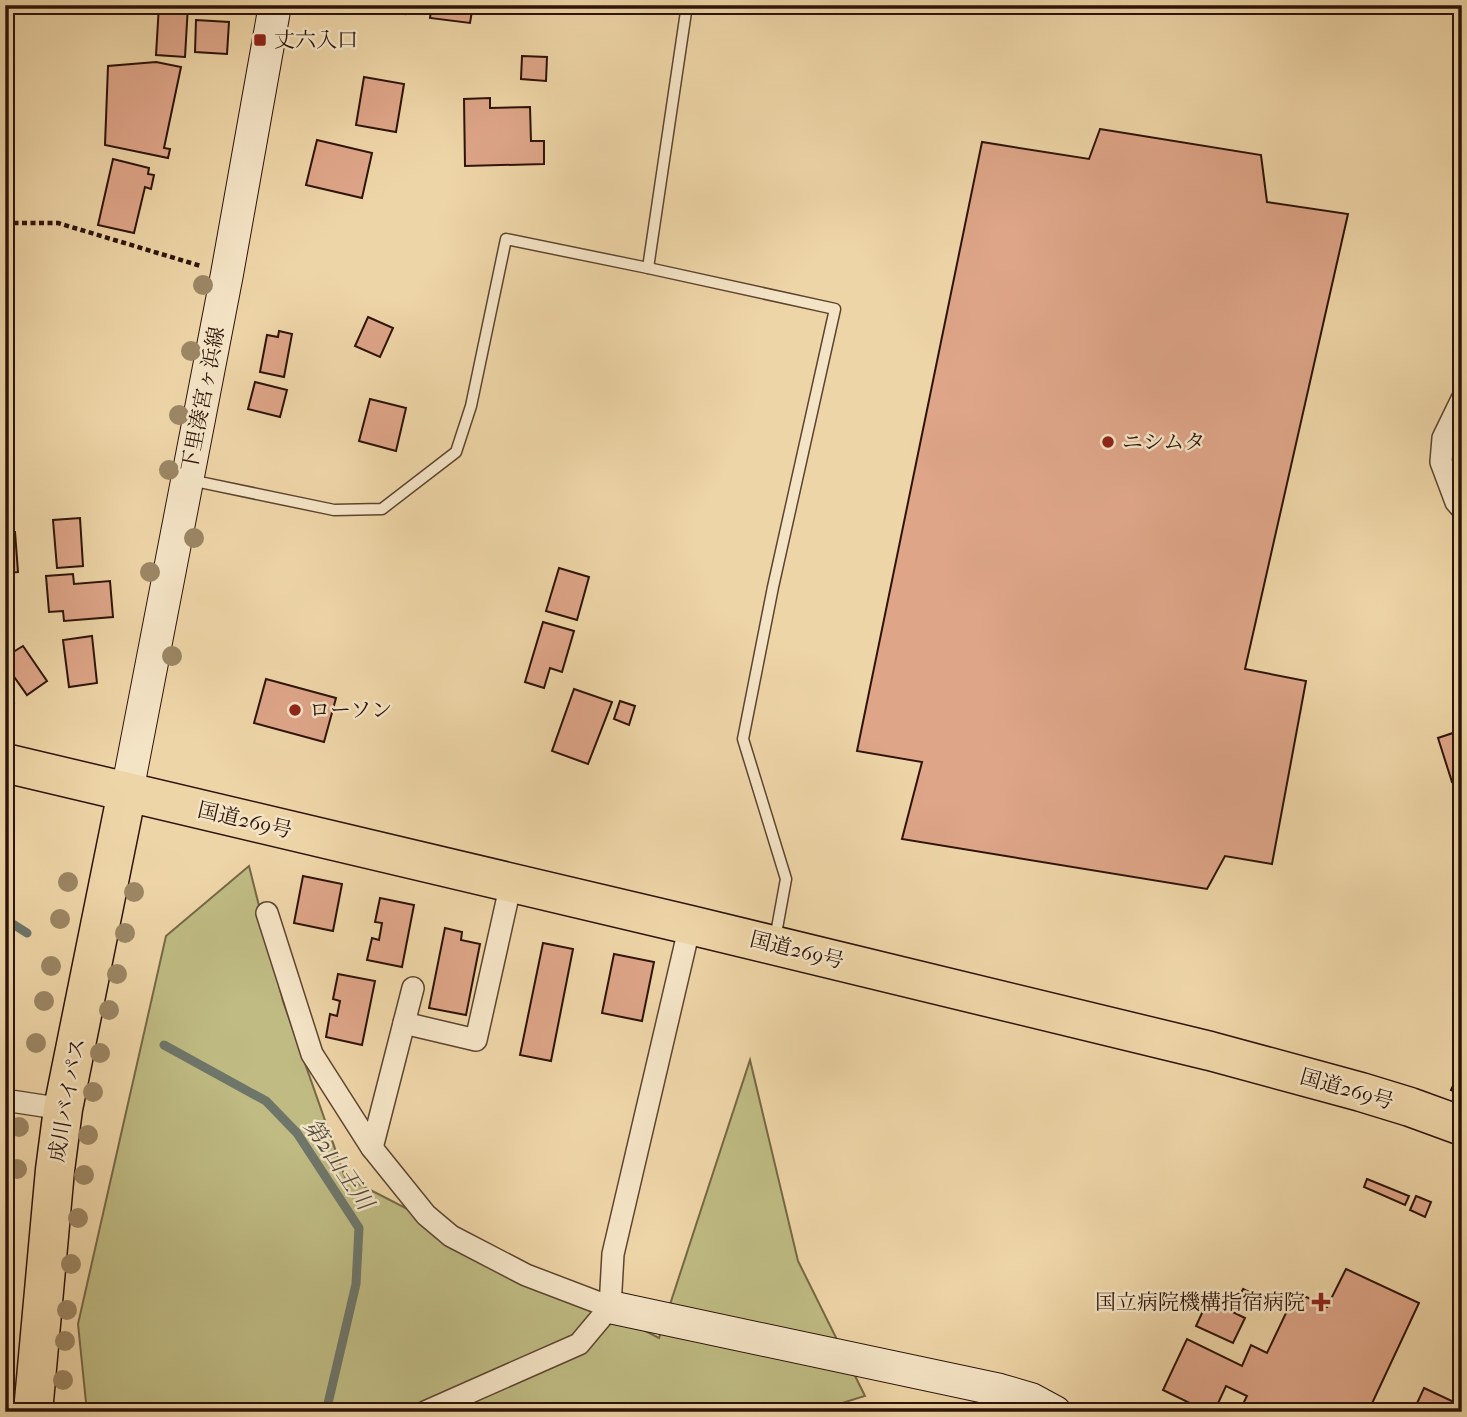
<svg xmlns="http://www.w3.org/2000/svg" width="1467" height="1417" font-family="'IM FELL French Canon','Noto Serif JP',serif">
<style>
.green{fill:#bfbb83;stroke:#766746;stroke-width:2}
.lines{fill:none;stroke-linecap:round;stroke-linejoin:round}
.stream{stroke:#6e766a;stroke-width:9}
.building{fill:#dea588;stroke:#2d1308;stroke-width:2}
.street-tunnel{stroke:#c7ae87;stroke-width:21;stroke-dasharray:21 10;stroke-linecap:butt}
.lane-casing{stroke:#5d4430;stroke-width:13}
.street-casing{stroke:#5d4430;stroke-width:24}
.secondary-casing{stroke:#2d1308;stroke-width:34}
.highway-casing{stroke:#2d1308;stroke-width:41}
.path{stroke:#2d1308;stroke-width:4.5;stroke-dasharray:5 3.5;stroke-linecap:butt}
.lane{stroke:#f4e4c6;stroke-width:10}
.street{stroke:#f4e4c6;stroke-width:21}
.secondary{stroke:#f4e4c6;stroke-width:32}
.highway{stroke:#eed5a7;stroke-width:38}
.tree{fill:#9c8664}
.poi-dot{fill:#8f2418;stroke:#f4e4c6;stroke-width:2.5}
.labels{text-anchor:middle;stroke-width:5;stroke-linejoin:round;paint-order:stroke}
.poi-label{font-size:21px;fill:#2d1308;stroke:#f4e4c6;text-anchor:start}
.street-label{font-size:21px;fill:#2d1308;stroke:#f4e4c6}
.water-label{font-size:23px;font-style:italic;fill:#534d41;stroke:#f4e4c6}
</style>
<rect width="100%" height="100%" fill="#eed5a7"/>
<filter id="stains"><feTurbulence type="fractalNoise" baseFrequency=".00286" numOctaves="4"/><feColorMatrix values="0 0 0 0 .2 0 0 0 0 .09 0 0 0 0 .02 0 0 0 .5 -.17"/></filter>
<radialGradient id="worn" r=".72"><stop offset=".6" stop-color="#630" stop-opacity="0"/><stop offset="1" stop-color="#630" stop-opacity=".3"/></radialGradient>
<!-- green -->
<path class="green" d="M 249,866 L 283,1001 L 345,1177 L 659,1338 L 750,1060 L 798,1261 L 865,1396 L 813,1412 L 87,1412 L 78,1324 L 166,936 Z"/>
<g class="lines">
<!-- stream -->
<g class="stream">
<path d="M 5,919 L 27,933"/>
<path d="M 164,1045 L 266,1101 L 297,1133 L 359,1228 L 356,1284 L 326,1412"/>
</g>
</g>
<!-- building -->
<g class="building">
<path d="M 159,5 L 188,5 L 185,57 L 156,55 Z"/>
<path d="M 356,5 L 406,5 L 405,14 Z"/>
<path d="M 432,5 L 473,5 L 470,23 L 430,18 Z"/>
<path d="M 196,20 L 229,22 L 227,54 L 195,52 Z"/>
<path d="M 522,56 L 547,57 L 546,81 L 521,79 Z"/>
<path d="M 156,62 L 181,67 L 164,148 L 170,149 L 168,158 L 105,145 L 108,66 Z"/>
<path d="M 364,77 L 404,84 L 396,132 L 356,125 Z"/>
<path d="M 490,98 L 490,108 L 530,107 L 531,141 L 544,141 L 544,164 L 465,166 L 464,99 Z"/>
<path d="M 1100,129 L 1261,155 L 1267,202 L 1348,214 L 1245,669 L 1306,681 L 1272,864 L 1225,856 L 1207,889 L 902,839 L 922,762 L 857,751 L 982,142 L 1089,159 Z"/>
<path d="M 317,140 L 372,153 L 362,198 L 306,185 Z"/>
<path d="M 113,159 L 149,168 L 148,174 L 154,175 L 151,189 L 145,187 L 134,233 L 98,225 Z"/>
<path d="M 368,317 L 393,328 L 380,357 L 355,346 Z"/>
<path d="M 279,331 L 292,334 L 284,377 L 260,372 L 267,335 L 278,337 Z"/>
<path d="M 255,382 L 287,390 L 280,417 L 248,409 Z"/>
<path d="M 370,399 L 406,408 L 396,451 L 359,441 Z"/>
<path d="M 80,518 L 83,566 L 57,568 L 53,520 Z"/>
<path d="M 15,532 L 18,572 L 5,573 L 5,533 Z"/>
<path d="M 559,568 L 589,577 L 577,620 L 546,611 Z"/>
<path d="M 73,574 L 74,584 L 110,581 L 113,617 L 64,621 L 63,611 L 49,612 L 46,576 Z"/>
<path d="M 543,622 L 574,631 L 562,672 L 550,668 L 544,688 L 525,682 Z"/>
<path d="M 92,636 L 97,683 L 69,687 L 63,640 Z"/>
<path d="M 23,646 L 47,681 L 27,695 L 5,664 L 5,657 Z"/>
<path d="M 266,679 L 336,698 L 324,742 L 254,723 Z"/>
<path d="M 574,689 L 612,702 L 588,764 L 552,751 Z"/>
<path d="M 5,701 L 14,704 L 7,729 L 5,728 Z"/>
<path d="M 620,701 L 635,706 L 629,725 L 614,719 Z"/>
<path d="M 1462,730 L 1462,779 L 1452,782 L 1438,738 Z"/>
<path d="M 1462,826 L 1462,847 L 1456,828 Z"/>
<path d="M 303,876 L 342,884 L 333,931 L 294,923 Z"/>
<path d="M 380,898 L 414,905 L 402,967 L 367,960 L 372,938 L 379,940 L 382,923 L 375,922 Z"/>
<path d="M 445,928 L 462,932 L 461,940 L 480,944 L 466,1015 L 429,1008 Z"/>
<path d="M 543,943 L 573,949 L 551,1061 L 520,1055 Z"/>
<path d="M 614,954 L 654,962 L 642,1021 L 602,1013 Z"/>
<path d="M 338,974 L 375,981 L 362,1045 L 326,1037 L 330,1014 L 337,1016 L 340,1001 L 333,999 Z"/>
<path d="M 1459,1073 L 1462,1074 L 1462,1095 L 1451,1090 Z"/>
<path d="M 1367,1179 L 1409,1196 L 1405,1205 L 1364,1187 Z"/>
<path d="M 1416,1196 L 1431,1202 L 1425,1217 L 1410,1210 Z"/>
<path d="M 1346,1269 L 1419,1303 L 1368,1412 L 1239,1412 L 1247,1396 L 1226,1386 L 1214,1412 L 1208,1412 L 1163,1390 L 1187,1339 L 1242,1366 L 1251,1345 L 1267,1353 L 1296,1292 L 1327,1307 Z"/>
<path d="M 1243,1289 L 1257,1296 L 1252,1306 L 1238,1299 Z"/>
<path d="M 1208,1300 L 1245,1318 L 1233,1343 L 1196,1326 Z"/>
<path d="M 1424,1388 L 1458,1404 L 1462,1396 L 1462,1412 L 1413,1412 Z"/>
</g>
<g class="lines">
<!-- street-tunnel -->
<path class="street-tunnel" d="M 5,1388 L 40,1407"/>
<defs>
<g id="lane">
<path d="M 648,268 L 835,309 L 773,587 L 743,739 L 786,879 L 775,939"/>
<path d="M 190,480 L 334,510 L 382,509 L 456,452 L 471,406 L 506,239 L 648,268 L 687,5"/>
</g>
<g id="street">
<path d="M 1462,399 L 1443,438 L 1441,462 L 1456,502 L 1462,509"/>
<path d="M 267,913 L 312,1054 L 372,1148 L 426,1215 L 451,1236 L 526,1275 L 610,1307"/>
<path d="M 404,1023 L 476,1040 L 511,883"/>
<path d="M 5,1098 L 11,1101 L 63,1109"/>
<path d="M 372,1148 L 413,988"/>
<path d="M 425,1412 L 579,1344 L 610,1307 L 613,1254 L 690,925"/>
</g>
<g id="secondary">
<path d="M 127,792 L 227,274 L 275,5"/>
<path d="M 610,1307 L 1000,1390 L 1031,1399 L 1055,1412"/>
</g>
<g id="highway">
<path d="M 5,763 L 690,925 L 1210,1051 L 1361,1092 L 1410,1107 L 1462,1126"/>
<path d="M 33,1412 L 55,1170 L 63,1109 L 127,792"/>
</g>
</defs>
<!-- lane casing -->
<use href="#lane" class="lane-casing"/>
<!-- street casing -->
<use href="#street" class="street-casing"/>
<!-- secondary casing -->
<use href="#secondary" class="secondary-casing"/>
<!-- highway casing -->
<use href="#highway" class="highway-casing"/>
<!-- path -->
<path class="path" d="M 5,223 L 58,223 L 201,266"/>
<!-- lane -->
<use href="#lane" class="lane"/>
<!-- street -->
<use href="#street" class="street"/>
<!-- secondary -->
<use href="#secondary" class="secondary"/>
<!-- highway -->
<use href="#highway" class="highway"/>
</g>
<!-- trees -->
<g class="tree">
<circle cx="203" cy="285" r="10"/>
<circle cx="191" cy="351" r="10"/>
<circle cx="179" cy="415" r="10"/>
<circle cx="169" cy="470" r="10"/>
<circle cx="194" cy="538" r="10"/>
<circle cx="150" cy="572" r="10"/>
<circle cx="172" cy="656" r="10"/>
<circle cx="68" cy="882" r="10"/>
<circle cx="134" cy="892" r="10"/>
<circle cx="60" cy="919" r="10"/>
<circle cx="125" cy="933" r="10"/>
<circle cx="51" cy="966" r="10"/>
<circle cx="117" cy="974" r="10"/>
<circle cx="44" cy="1001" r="10"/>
<circle cx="109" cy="1010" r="10"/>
<circle cx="36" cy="1043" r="10"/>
<circle cx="100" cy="1053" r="10"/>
<circle cx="93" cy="1092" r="10"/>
<circle cx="19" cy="1127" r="10"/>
<circle cx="88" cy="1135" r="10"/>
<circle cx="17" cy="1169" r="10"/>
<circle cx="84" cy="1175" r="10"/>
<circle cx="78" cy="1218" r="10"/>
<circle cx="71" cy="1264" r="10"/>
<circle cx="67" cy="1310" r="10"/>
<circle cx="65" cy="1341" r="10"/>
<circle cx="63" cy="1380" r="10"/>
</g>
<!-- markers -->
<g class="poi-dot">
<rect x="253" y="33" width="14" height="14" rx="3.5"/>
<circle cx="1108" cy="442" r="7"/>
<circle cx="295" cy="710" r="7"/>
<path d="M1317.5 1291.5h7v7h7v7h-7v7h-7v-7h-7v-7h7z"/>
</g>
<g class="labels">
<!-- poi labels -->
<g class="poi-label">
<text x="274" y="47">丈六入口</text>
<text x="1122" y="449">ニシムタ</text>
<text x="309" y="717">ローソン</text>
<text x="1305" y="1309" text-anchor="end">国立病院機構指宿病院</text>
</g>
<!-- street labels -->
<g class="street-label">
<text transform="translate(203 399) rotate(-79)" y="7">下里湊宮ヶ浜線</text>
<text transform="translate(245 820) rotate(13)" y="7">国道269号</text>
<text transform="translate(797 950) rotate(14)" y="7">国道269号</text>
<text transform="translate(1347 1089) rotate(16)" y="7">国道269号</text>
<text transform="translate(67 1100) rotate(-80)" y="7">成川バイパス</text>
</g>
<!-- water labels -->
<g class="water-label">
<text transform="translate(339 1164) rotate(56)" y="8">第2山王川</text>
</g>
</g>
<!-- margin -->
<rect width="1467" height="1417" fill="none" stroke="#eed5a7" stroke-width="28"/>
<rect x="7" y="7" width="1453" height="1403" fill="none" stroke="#2d1308" stroke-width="3.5"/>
<rect x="14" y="14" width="1439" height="1389" fill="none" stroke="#2d1308" stroke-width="2"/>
<rect width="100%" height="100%" filter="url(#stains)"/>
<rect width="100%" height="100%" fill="url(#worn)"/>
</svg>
